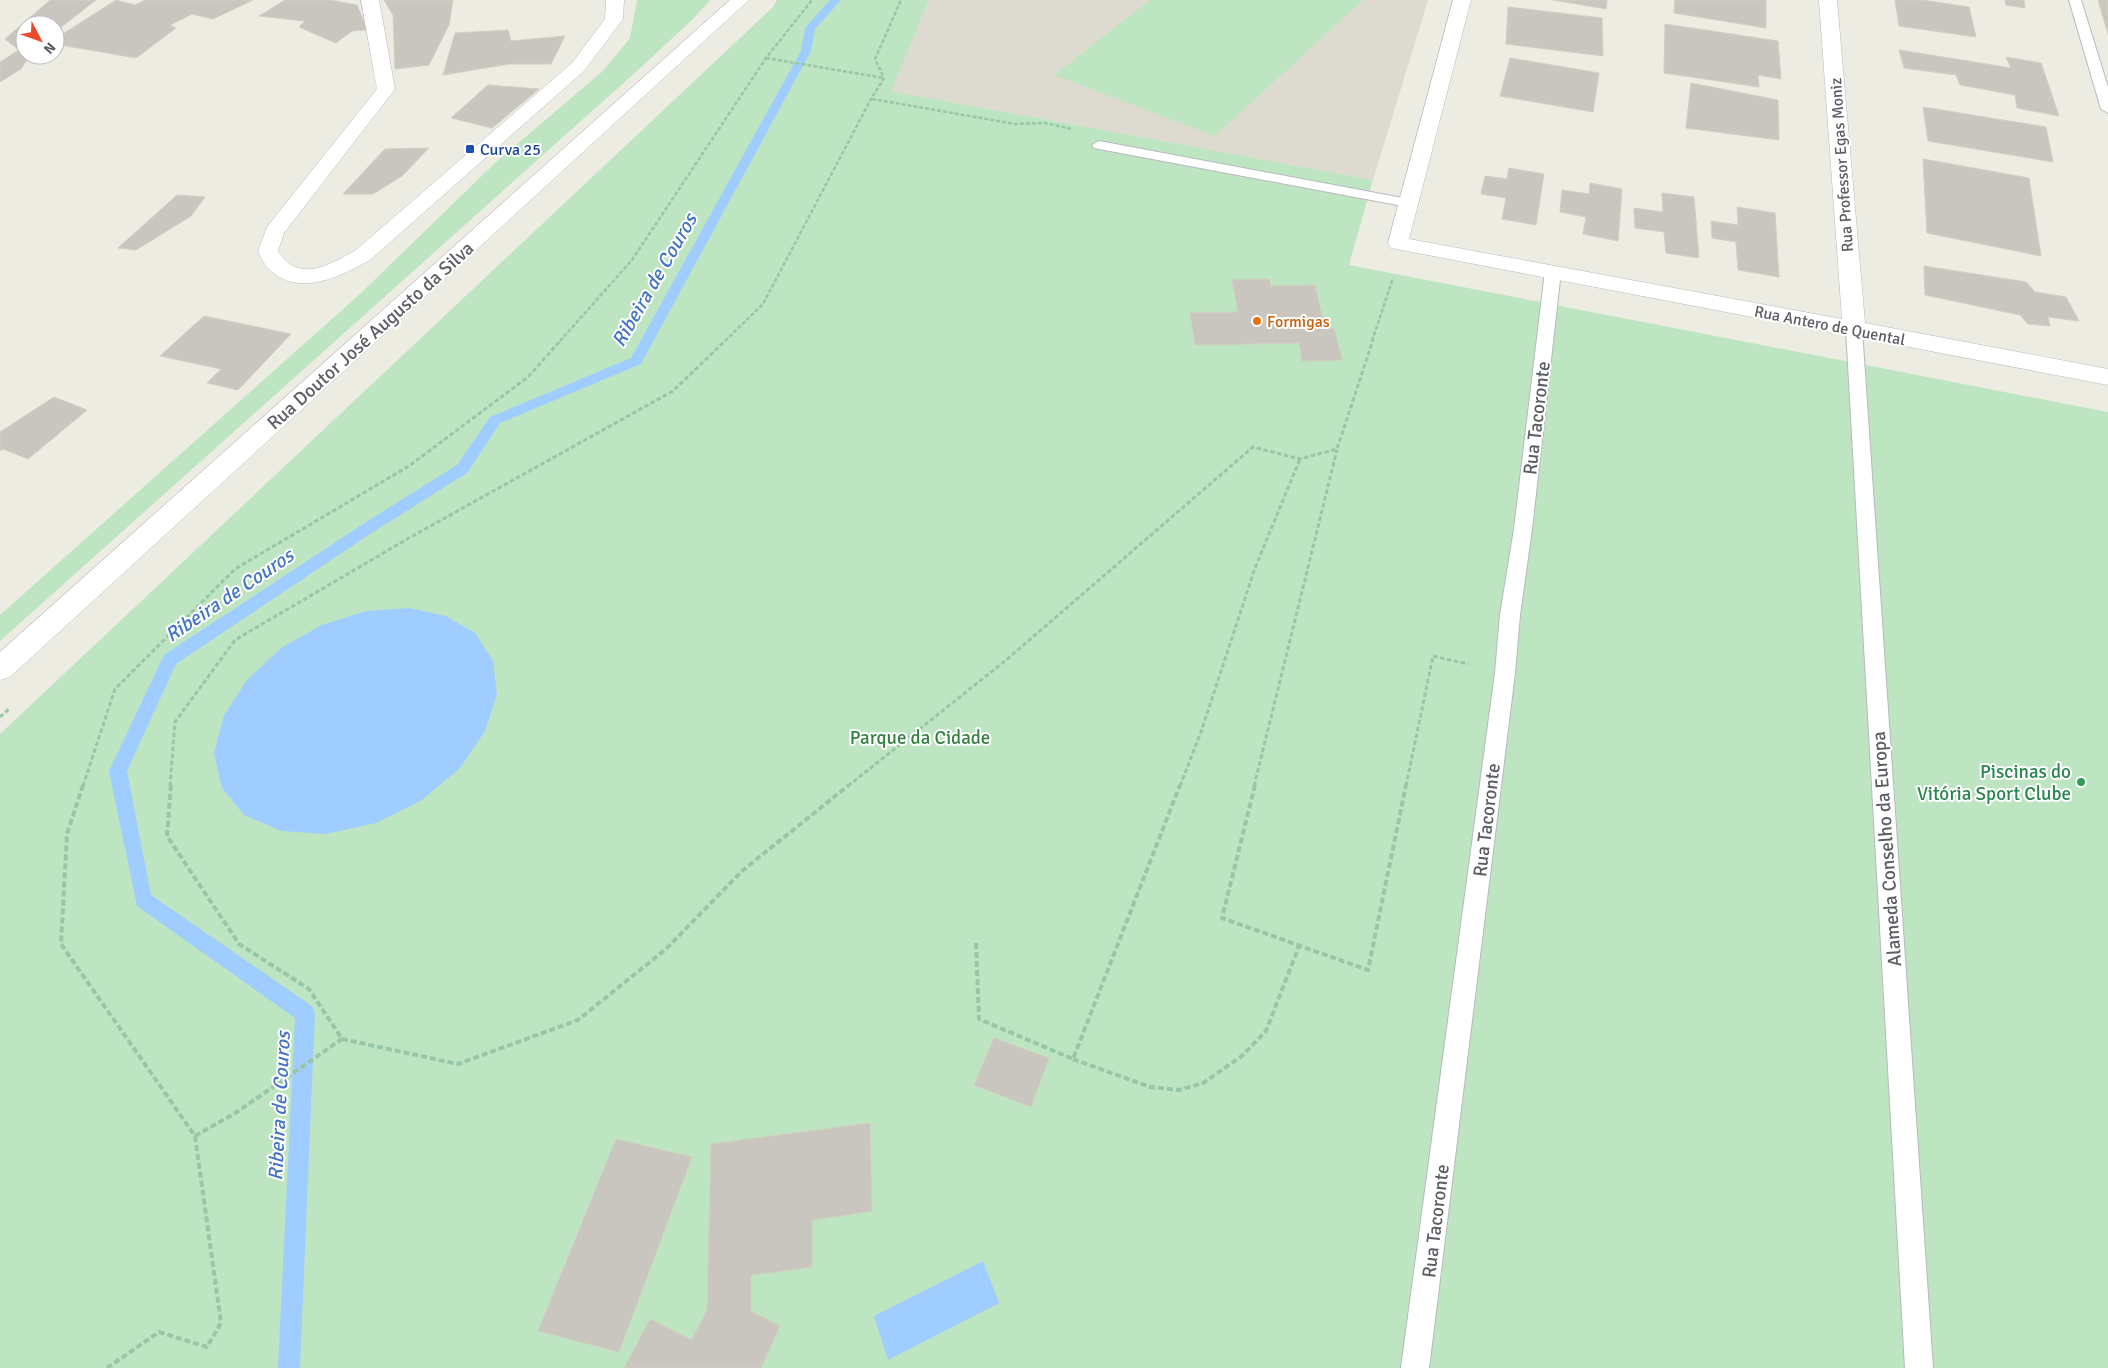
<svg xmlns="http://www.w3.org/2000/svg" width="2108" height="1368" font-family="Signika,sans-serif">
<style>
.education{fill:#dddbd0}
.green{fill:#bee5c1}
.water{fill:#a0cdff}
.lines{fill:none;stroke-linecap:round;stroke-linejoin:round}
.stream{fill:#a0cdff;fill-rule:evenodd}
.building{fill:#c8c6bf;stroke:#d2cec0}
.lane-casing{stroke:#b7b9be;stroke-width:2}
.street-casing{stroke:#b7b9be;stroke-width:1}
.secondary-casing{stroke:#b7bac1;stroke-width:1}
.path-far2{stroke:#97c6a9;stroke-width:2.5;stroke-dasharray:4 2;stroke-linecap:butt}
.path-far1{stroke:#97c6a9;stroke-width:3;stroke-dasharray:4.5 2.5;stroke-linecap:butt}
.path{stroke:#97c6a9;stroke-width:4;stroke-dasharray:6 3;stroke-linecap:butt}
.lane{fill:#fff;fill-rule:evenodd}
.street{fill:#fff;fill-rule:evenodd}
.secondary{fill:#fff;fill-rule:evenodd}
.transit-dot{fill:#1a4fb4;stroke:#fff;stroke-width:2}
.food-dot{fill:#e8710a;stroke:#fff;stroke-width:2}
.leisure-dot{fill:#2e9e5b;stroke:#fff;stroke-width:2}
.labels{text-anchor:middle;stroke-width:4;stroke-linejoin:round;paint-order:stroke}
.far-transit-label{font-size:16px;fill:#164399;stroke:#fff;text-anchor:start}
.far-street-label{font-size:16px;fill:#5a5d63;stroke:#fff}
.far-food-label{font-size:16px;fill:#c56008;stroke:#fff;text-anchor:start}
.street-label{font-size:19px;fill:#5a5d63;stroke:#fff}
.park-label{font-size:19px;fill:#33813e;stroke:#fff}
.leisure-label{font-size:19px;fill:#27864d;stroke:#fff;text-anchor:end}
.water-label{font-size:20px;font-style:italic;fill:#4275c3;stroke:#fff}
</style>
<rect width="100%" height="100%" fill="#edece2"/>
<!-- education -->
<path class="education" d="M 929,0 L 1428,0 L 1373,180 L 890,91 Z"/>
<!-- green -->
<g class="green">
<path d="M 637,0 L 710,0 L 693,19 L 638,70 L 0,641 L 0,615 L 360,294 L 496,162 L 604,70 L 630,38 Z"/>
<path d="M 777,0 L 929,0 L 891,91 L 1373,180 L 1349,265 L 2108,412 L 2108,1368 L 0,1368 L 0,734 L 773,7 Z"/>
<path d="M 1150,0 L 1363,0 L 1215,136 L 1054,75 Z"/>
</g>
<!-- water -->
<g class="water">
<path d="M 409,608 L 446,616 L 475,633 L 493,661 L 497,695 L 485,731 L 460,768 L 422,800 L 376,823 L 326,834 L 281,831 L 244,815 L 222,788 L 214,753 L 224,715 L 247,680 L 281,648 L 322,625 L 366,611 Z"/>
<path d="M 983,1261 L 999,1303 L 888,1360 L 874,1316 Z"/>
</g>
<g class="lines">
<!-- stream -->
<path class="stream" d="M 830,0 L 841,0 L 815,29 L 811,51 L 641,364 L 500,423 L 467,473 L 370,534 L 176,664 L 127,771 L 151,895 L 312,1006 L 315,1013 L 300,1368 L 278,1368 L 295,1018 L 137,906 L 109,771 L 164,655 L 360,526 L 457,465 L 490,417 L 631,358 L 801,51 L 805,28 Z"/>
</g>
<!-- building -->
<g class="building">
<path d="M 50,0 L 96,0 L 55,32 L 55,25 L 25,25 L 25,55 L 30,55 L 21,69 L 0,82 L 0,62 L 19,50 L 5,39 Z"/>
<path d="M 116,0 L 135,5 L 145,0 L 253,0 L 213,19 L 192,14 L 170,25 L 176,28 L 136,58 L 55,44 L 55,39 Z"/>
<path d="M 285,0 L 330,0 L 357,5 L 367,30 L 352,31 L 336,43 L 299,27 L 305,21 L 259,16 Z"/>
<path d="M 384,0 L 453,0 L 449,25 L 429,65 L 395,69 L 393,15 Z"/>
<path d="M 1553,0 L 1607,0 L 1606,9 Z"/>
<path d="M 1675,0 L 1766,0 L 1766,28 L 1674,13 Z"/>
<path d="M 1895,0 L 1922,0 L 1969,7 L 1976,37 L 1899,26 Z"/>
<path d="M 2005,0 L 2024,0 L 2025,8 L 2006,5 Z"/>
<path d="M 2098,0 L 2108,0 L 2108,34 Z"/>
<path d="M 1508,7 L 1602,18 L 1603,56 L 1506,44 Z"/>
<path d="M 1665,24 L 1778,41 L 1781,79 L 1758,75 L 1759,87 L 1664,73 Z"/>
<path d="M 508,30 L 511,41 L 565,36 L 551,64 L 509,64 L 443,75 L 455,33 Z"/>
<path d="M 1899,50 L 2011,68 L 2006,57 L 2041,63 L 2059,116 L 2017,108 L 2015,95 L 1960,85 L 1956,75 L 1904,68 Z"/>
<path d="M 1510,58 L 1599,73 L 1593,112 L 1500,96 Z"/>
<path d="M 1691,83 L 1778,100 L 1779,140 L 1686,128 Z"/>
<path d="M 488,85 L 539,89 L 492,128 L 451,118 Z"/>
<path d="M 1923,107 L 2046,127 L 2053,162 L 1928,141 Z"/>
<path d="M 429,148 L 402,176 L 373,194 L 343,194 L 385,149 Z"/>
<path d="M 1923,159 L 2029,178 L 2041,256 L 1927,233 Z"/>
<path d="M 1509,168 L 1544,174 L 1536,225 L 1502,219 L 1506,198 L 1481,194 L 1485,176 L 1507,179 Z"/>
<path d="M 1590,183 L 1622,189 L 1618,241 L 1583,234 L 1586,217 L 1560,212 L 1562,190 L 1589,194 Z"/>
<path d="M 1662,193 L 1694,197 L 1699,258 L 1666,253 L 1664,232 L 1635,228 L 1634,208 L 1663,212 Z"/>
<path d="M 177,195 L 205,197 L 191,216 L 136,250 L 118,248 Z"/>
<path d="M 1737,207 L 1775,213 L 1779,277 L 1738,270 L 1736,242 L 1712,238 L 1711,221 L 1738,225 Z"/>
<path d="M 1924,266 L 2026,282 L 2035,292 L 2066,297 L 2079,321 L 2048,317 L 2050,326 L 2028,324 L 2020,315 L 1925,295 Z"/>
<path d="M 1269,279 L 1271,286 L 1315,285 L 1325,328 L 1334,328 L 1342,360 L 1302,361 L 1299,343 L 1195,345 L 1190,313 L 1238,312 L 1232,280 Z"/>
<path d="M 204,316 L 291,334 L 238,390 L 207,383 L 221,369 L 160,356 Z"/>
<path d="M 54,397 L 87,410 L 28,459 L 3,449 L 0,451 L 0,432 Z"/>
<path d="M 994,1038 L 1049,1058 L 1031,1107 L 974,1085 Z"/>
<path d="M 870,1123 L 872,1211 L 812,1220 L 812,1267 L 751,1275 L 751,1311 L 780,1326 L 761,1368 L 624,1368 L 650,1319 L 691,1340 L 707,1311 L 711,1144 Z"/>
<path d="M 616,1139 L 692,1157 L 619,1352 L 538,1331 Z"/>
</g>
<g class="lines">
<defs>
<g id="lane">
<path d="M 2069,0 L 2081,0 L 2108,87 L 2108,113 L 2101,109 Z"/>
<path d="M 1099,141 L 1408,199 L 1413,200 L 1415,203 L 1413,206 L 1408,207 L 1094,148 L 1092,145 Z"/>
<path d="M 1553,266 L 1558,268 L 1561,271 L 1532,529 L 1520,615 L 1515,673 L 1429,1368 L 1401,1368 L 1495,673 L 1500,615 L 1514,529 L 1545,271 L 1548,268 Z"/>
<path d="M 1854,324 L 1860,325 L 1862,329 L 1933,1368 L 1905,1368 L 1846,329 L 1848,325 Z"/>
</g>
<path id="street" d="M 1453,0 L 1471,0 L 1409,239 L 1842,319 L 1819,0 L 1837,0 L 1865,323 L 2108,369 L 2108,385 L 1391,248 L 1388,243 Z"/>
<g id="secondary">
<path d="M 361,0 L 379,0 L 395,89 L 284,233 L 278,251 C 298,284 330,265 356,250 L 572,63 L 605,19 L 606,0 L 624,0 L 623,19 L 584,71 L 370,260 C 342,276 300,297 271,271 C 265,266 261,258 258,251 L 267,227 L 377,89 Z"/>
<path d="M 730,0 L 749,0 L 10,677 L 0,680 L 0,652 Z"/>
</g>
</defs>
<!-- lane casing -->
<use href="#lane" class="lane-casing"/>
<!-- street casing -->
<use href="#street" class="street-casing"/>
<!-- secondary casing -->
<use href="#secondary" class="secondary-casing"/>
<!-- path-far2 -->
<g class="path-far2">
<path d="M 766,58 L 884,78"/>
<path d="M 872,99 L 1015,124 L 1045,123 L 1072,129"/>
<path d="M 560,341 L 632,260 L 766,58 L 812,0"/>
<path d="M 725,341 L 763,304 L 871,99 L 884,78 L 875,59 L 901,0"/>
<path d="M 1372,341 L 1393,278"/>
</g>
<!-- path-far1 -->
<g class="path-far1">
<path d="M 0,717 L 9,709"/>
<path d="M 83,786 L 115,689 L 235,569 L 409,466 L 528,377 L 561,340"/>
<path d="M 170,786 L 175,722 L 235,640 L 409,538 L 673,391 L 726,340"/>
<path d="M 848,786 L 1005,661 L 1253,447 L 1300,459 L 1337,449 L 1373,340"/>
<path d="M 1180,786 L 1201,732 L 1255,568 L 1300,459"/>
<path d="M 1254,786 L 1337,450"/>
<path d="M 1406,786 L 1433,656 L 1468,664"/>
</g>
<!-- path -->
<g class="path">
<path d="M 83,785 L 67,834 L 61,944 L 195,1136 L 221,1323 L 207,1347 L 159,1332 L 107,1368"/>
<path d="M 171,785 L 167,836 L 239,944 L 309,989 L 342,1039 L 458,1064 L 578,1020 L 666,949 L 742,871 L 849,785"/>
<path d="M 1255,785 L 1222,918 L 1368,970 L 1406,785"/>
<path d="M 976,943 L 979,1019 L 1073,1059 L 1180,785"/>
<path d="M 1073,1059 L 1150,1087 L 1179,1090 L 1203,1083 L 1242,1056 L 1266,1031 L 1299,946"/>
<path d="M 195,1136 L 237,1112 L 342,1039"/>
</g>
<!-- lane -->
<use href="#lane" class="lane"/>
<!-- street -->
<use href="#street" class="street"/>
<!-- secondary -->
<use href="#secondary" class="secondary"/>
</g>
<!-- markers -->
<rect class="transit-dot" x="465" y="144" width="10" height="10" rx="2.5"/>
<circle class="food-dot" cx="1257" cy="321" r="5"/>
<circle class="leisure-dot" cx="2081" cy="782" r="5"/>
<g class="labels">
<!-- far-transit labels -->
<g class="far-transit-label">
<text x="480" y="155">Curva 25</text>
</g>
<!-- far-street labels -->
<g class="far-street-label">
<text transform="translate(1841 165) rotate(-94)" y="6">Rua Professor Egas Moniz</text>
<text transform="translate(1830 325) rotate(11)" y="6">Rua Antero de Quental</text>
</g>
<!-- far-food labels -->
<g class="far-food-label">
<text x="1267" y="327">Formigas</text>
</g>
<!-- street labels -->
<g class="street-label">
<text transform="translate(370 335) rotate(-42)" y="7">Rua Doutor José Augusto da Silva</text>
<text transform="translate(1536 418) rotate(-83)" y="7">Rua Tacoronte</text>
<text transform="translate(1486 820) rotate(-83)" y="7">Rua Tacoronte</text>
<text transform="translate(1886 849) rotate(-94)" y="7">Alameda Conselho da Europa</text>
<text transform="translate(1435 1221) rotate(-83)" y="7">Rua Tacoronte</text>
</g>
<!-- park labels -->
<g class="park-label">
<text x="920" y="744">Parque da Cidade</text>
</g>
<!-- leisure labels -->
<g class="leisure-label">
<text x="2071" y="778">Piscinas do<tspan x="2071" dy="22">Vitória Sport Clube</tspan></text>
</g>
<!-- water labels -->
<g class="water-label">
<text transform="translate(654 280) rotate(-60)" y="7">Ribeira de Couros</text>
<text transform="translate(229 595) rotate(-34)" y="7">Ribeira de Couros</text>
<text transform="translate(279 1106) rotate(-87)" y="7">Ribeira de Couros</text>
</g>
</g>
<!-- north arrow -->
<g transform="translate(40 40) rotate(131)"><circle r="24" fill="#ffffff" stroke="#bdbec1"/>
<path d="M0-4L9 19L0 12L-9 19Z" fill="#ea4b2b"/>
<text y="-8" font-size="14" font-weight="bold" text-anchor="middle" fill="#5a5d63">N</text>
</g>
</svg>
